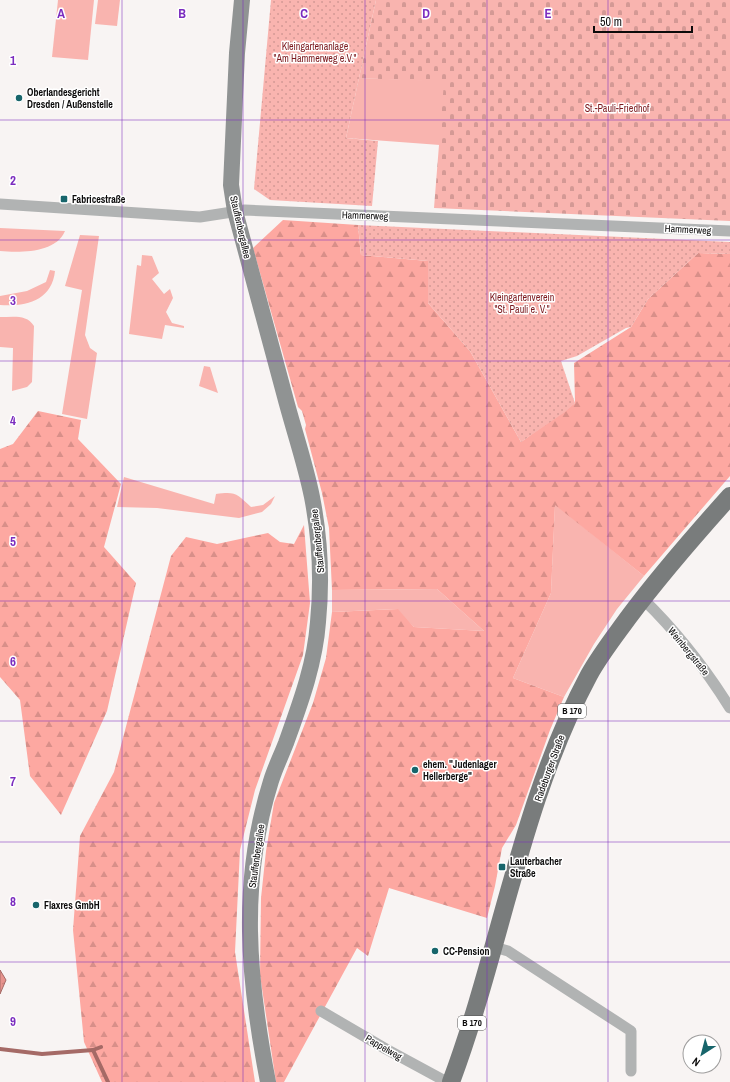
<svg xmlns="http://www.w3.org/2000/svg" width="730" height="1082" font-family="'Archivo Narrow',sans-serif">
<style>
.grass{fill:#f9b4af}
.forest{fill:url(#forest-firs)}
.cemetery{fill:url(#cemetery-stones)}
.garden{fill:url(#garden-dots)}
.water{fill:url(#water-ripples);stroke:#a56a66}
.lines{fill:none;stroke-linecap:round;stroke-linejoin:round}
.stream{stroke:#a56a66;stroke-width:4}
.street{stroke:#b1b3b3;stroke-width:11}
.secondary{stroke:#909393;stroke-width:16}
.primary{stroke:#797c7c;stroke-width:18}
.grid{fill:none;stroke:#7b2cbf;stroke-width:1;stroke-opacity:0.55}
.poi-dot{fill:#17656b;stroke:#fff;stroke-width:1.5}
.labels{text-anchor:middle;stroke-width:3;stroke-linejoin:round;paint-order:stroke}
.shield{fill:#fff;stroke:#555454;stroke-width:1}
.shield-label{font-size:9px;font-weight:bold;fill:#0c0b0b}
.park-label{font-size:10px;fill:#7b181d;stroke:#fff}
.poi-label{font-size:10px;font-weight:bold;fill:#0c0b0b;stroke:#fff;text-anchor:start}
.street-label{font-size:10px;fill:#0c0b0b;stroke:#fff}
.grid-label{font-size:13px;text-anchor:middle;font-weight:bold;fill:#7b2cbf;stroke:#fff;stroke-width:3;stroke-linejoin:round;paint-order:stroke}
</style>
<defs>
<pattern id="forest-firs" width="22" height="20" patternUnits="userSpaceOnUse"><rect width="22" height="20" fill="#fda8a1"/><path d="M5 1l3.5 6h-7zM16 11l3.5 6h-7z" fill="#d88f89"/></pattern>
<pattern id="cemetery-stones" width="16" height="16" patternUnits="userSpaceOnUse"><rect width="16" height="16" fill="#f9b4af"/><path d="M2 7V4a2 2 0 0 1 4 0v3zM10 15v-3a2 2 0 0 1 4 0v3z" fill="#d49995"/></pattern>
<pattern id="garden-dots" width="8" height="8" patternUnits="userSpaceOnUse"><rect width="8" height="8" fill="#f9b4af"/><path d="M2 2h.1M6 6h.1" fill="none" stroke="#d49995" stroke-width="1.8" stroke-linecap="round"/></pattern>
<pattern id="water-ripples" width="26" height="14" patternUnits="userSpaceOnUse"><rect width="26" height="14" fill="#e7938d"/><path d="M2 4q2-2 4 0t4 0M15 11q2-2 4 0t4 0" fill="none" stroke="#c57d78"/></pattern>
</defs>
<rect width="100%" height="100%" fill="#f8f4f3"/>
<!-- grass -->
<g class="grass">
<path d="M 58,0 L 94,0 L 88,60 L 52,57 Z"/>
<path d="M 98,0 L 120,0 L 117,26 L 95,24 Z"/>
<path d="M 359,78 L 445,81 L 440,145 L 346,138 Z"/>
<path d="M 0,228 L 65,231 C 56,253 20,253 0,251 Z"/>
<path d="M 80,235 L 99,236 L 85,335 L 90,348 L 97,353 L 87,419 L 62,414 L 82,290 L 65,286 Z"/>
<path d="M 142,255 L 152,256 L 159,273 L 152,279 L 164,294 L 170,289 L 173,298 L 166,312 L 172,323 L 184,326 L 184,328 L 165,325 L 162,339 L 129,334 L 137,265 L 141,266 Z"/>
<path d="M 50,270 L 55,271 C 52,301 25,307 0,305 L 0,296 L 27,291 L 46,282 Z"/>
<path d="M 0,317 C 13,317 27,314 34,326 L 32,382 L 27,387 L 12,391 L 13,348 L 0,347 Z"/>
<path d="M 204,366 L 210,367 L 218,393 L 199,386 Z"/>
<path d="M 124,477 L 214,504 L 216,494 C 236,491 237,494 251,507 L 263,505 L 275,496 L 271,504 L 262,512 L 239,518 L 157,508 L 117,507 Z"/>
<path d="M 555,504 L 644,576 L 617,609 L 594,644 L 564,697 L 513,678 L 551,593 Z"/>
<path d="M 437,589 L 484,631 L 414,627 L 397,609 L 332,612 L 332,590 Z"/>
</g>
<!-- forest -->
<g class="forest">
<path d="M 283,220 L 358,225 L 361,255 L 428,261 L 428,303 L 470,351 L 521,442 L 575,403 L 574,363 L 631,327 L 648,299 L 698,253 L 730,254 L 730,476 L 644,576 L 555,505 L 551,593 L 513,678 L 564,697 L 550,730 L 516,825 L 502,848 L 495,886 L 487,918 L 389,888 L 368,956 L 357,948 L 284,1082 L 276,1082 L 260,975 L 261,898 L 266,851 L 274,803 L 313,703 L 326,658 L 332,612 L 398,609 L 414,627 L 484,631 L 437,589 L 332,590 L 329,528 L 322,493 L 305,429 L 306,425 L 302,411 L 298,407 L 253,248 Z"/>
<path d="M 38,411 L 81,420 L 78,439 L 121,484 L 104,547 L 136,583 L 107,711 L 61,815 L 30,776 L 20,700 L 0,677 L 0,449 L 13,444 Z"/>
<path d="M 304,525 L 310,603 L 303,655 L 255,790 L 240,850 L 235,952 L 255,1082 L 102,1082 L 84,1042 L 73,930 L 80,836 L 114,772 L 171,556 L 186,537 L 217,544 L 268,533 L 280,542 L 294,544 Z"/>
</g>
<!-- cemetery -->
<path class="cemetery" d="M 376,0 L 730,0 L 730,221 L 434,208 L 444,82 L 359,78 Z"/>
<!-- garden -->
<g class="garden">
<path d="M 271,0 L 376,0 L 346,138 L 378,141 L 372,206 L 270,200 L 254,189 Z"/>
<path d="M 358,225 L 730,242 L 730,254 L 698,253 L 648,299 L 631,327 L 626,328 L 577,356 L 561,361 L 575,403 L 565,412 L 521,442 L 470,351 L 428,303 L 428,261 L 361,255 Z"/>
</g>
<!-- water -->
<path class="water" d="M 0,970 L 6,980 L 0,994 Z"/>
<g class="lines">
<!-- stream -->
<g class="stream">
<path d="M 0,1049 L 42,1054 L 93,1050 L 101,1047"/>
<path d="M 93,1050 L 108,1082"/>
</g>
<!-- street -->
<g class="street">
<path d="M 0,204 L 200,217 L 245,210 L 730,231"/>
<path d="M 643,599 C 677,632 705,668 730,708"/>
<path d="M 494,947 L 508,951 L 631,1031 L 631,1071"/>
<path d="M 321,1011 L 386,1049 L 447,1082"/>
</g>
<!-- secondary -->
<path class="secondary" d="M 242,0 L 237,53 L 231,185 L 235,211 C 252,272 268,333 284,393 C 293,428 305,462 312,497 C 320,538 322,581 318,622 C 315,664 300,704 286,743 C 281,756 275,768 271,781 C 239,883 248,979 268,1082"/>
<!-- primary -->
<path class="primary" d="M 451,1082 C 501,948 521,802 589,675 C 600,655 615,636 628,618 C 660,575 695,535 730,496"/>
</g>
<!-- grid -->
<path class="grid" d="M 122,0 L 122,1082M 243,0 L 243,1082M 365,0 L 365,1082M 487,0 L 487,1082M 608,0 L 608,1082M 0,120 L 730,120M 0,240 L 730,240M 0,361 L 730,361M 0,481 L 730,481M 0,601 L 730,601M 0,721 L 730,721M 0,842 L 730,842M 0,962 L 730,962"/>
<!-- markers -->
<g class="poi-dot">
<circle cx="19" cy="98" r="4"/>
<rect x="60" y="195" width="8" height="8" rx="2"/>
<circle cx="415" cy="770" r="4"/>
<rect x="498" y="863" width="8" height="8" rx="2"/>
<circle cx="36" cy="905" r="4"/>
<circle cx="435" cy="951" r="4"/>
</g>
<g class="labels">
<!-- shield labels -->
<g class="shield">
<rect x="558" y="704" width="28" height="14" rx="3"/>
<rect x="458" y="1016" width="28" height="14" rx="3"/>
</g>
<g class="shield-label">
<text x="572" y="714">B 170</text>
<text x="472" y="1026">B 170</text>
</g>
<!-- park labels -->
<g class="park-label">
<text x="315" y="50">Kleingartenanlage<tspan x="315" dy="12">"Am Hammerweg e.V."</tspan></text>
<text x="617" y="112">St.-Pauli-Friedhof</text>
<text x="522" y="301">Kleingartenverein<tspan x="522" dy="12">"St. Pauli e. V."</tspan></text>
</g>
<!-- poi labels -->
<g class="poi-label">
<text x="27" y="96">Oberlandesgericht<tspan x="27" dy="12">Dresden / Außenstelle</tspan></text>
<text x="72" y="203">Fabricestraße</text>
<text x="423" y="768">ehem. "Judenlager<tspan x="423" dy="12">Hellerberge"</tspan></text>
<text x="510" y="865">Lauterbacher<tspan x="510" dy="12">Straße</tspan></text>
<text x="44" y="909">Flaxres GmbH</text>
<text x="443" y="955">CC-Pension</text>
</g>
<!-- street labels -->
<g class="street-label">
<text transform="translate(365 215) rotate(2)" y="4">Hammerweg</text>
<text transform="translate(241 227) rotate(77)" y="4">Stauffenbergallee</text>
<text transform="translate(688 229) rotate(3)" y="4">Hammerweg</text>
<text transform="translate(317 541) rotate(-96)" y="4">Stauffenbergallee</text>
<text transform="translate(689 651) rotate(51)" y="4">Weinbergstraße</text>
<text transform="translate(549 768) rotate(-70)" y="4">Radeburger Straße</text>
<text transform="translate(256 856) rotate(-82)" y="4">Stauffenbergallee</text>
<text transform="translate(384 1047) rotate(30)" y="4">Pappelweg</text>
</g>
</g>
<g class="grid-label">
<text x="61" y="18">A</text>
<text x="182" y="18">B</text>
<text x="304" y="18">C</text>
<text x="426" y="18">D</text>
<text x="548" y="18">E</text>
<text x="13" y="65">1</text>
<text x="13" y="185">2</text>
<text x="13" y="305">3</text>
<text x="13" y="425">4</text>
<text x="13" y="546">5</text>
<text x="13" y="666">6</text>
<text x="13" y="786">7</text>
<text x="13" y="906">8</text>
<text x="13" y="1026">9</text>
</g>
<!-- north arrow -->
<g transform="translate(702 1054) rotate(216)"><circle r="19" fill="#ffffff" stroke="#9e9d9d"/>
<path d="M0-3L7 15L0 10L-7 15Z" fill="#17656b"/>
<text y="-6" font-size="11" font-weight="bold" text-anchor="middle" fill="#0c0b0b">N</text>
</g>
<!-- scale -->
<path d="M594 26v6h98v-6" fill="none" stroke="#0c0b0b" stroke-width="2"/>
<text x="600" y="26" font-size="12" fill="#0c0b0b" stroke="#ffffff" stroke-width="3" paint-order="stroke">50 m</text>
</svg>
